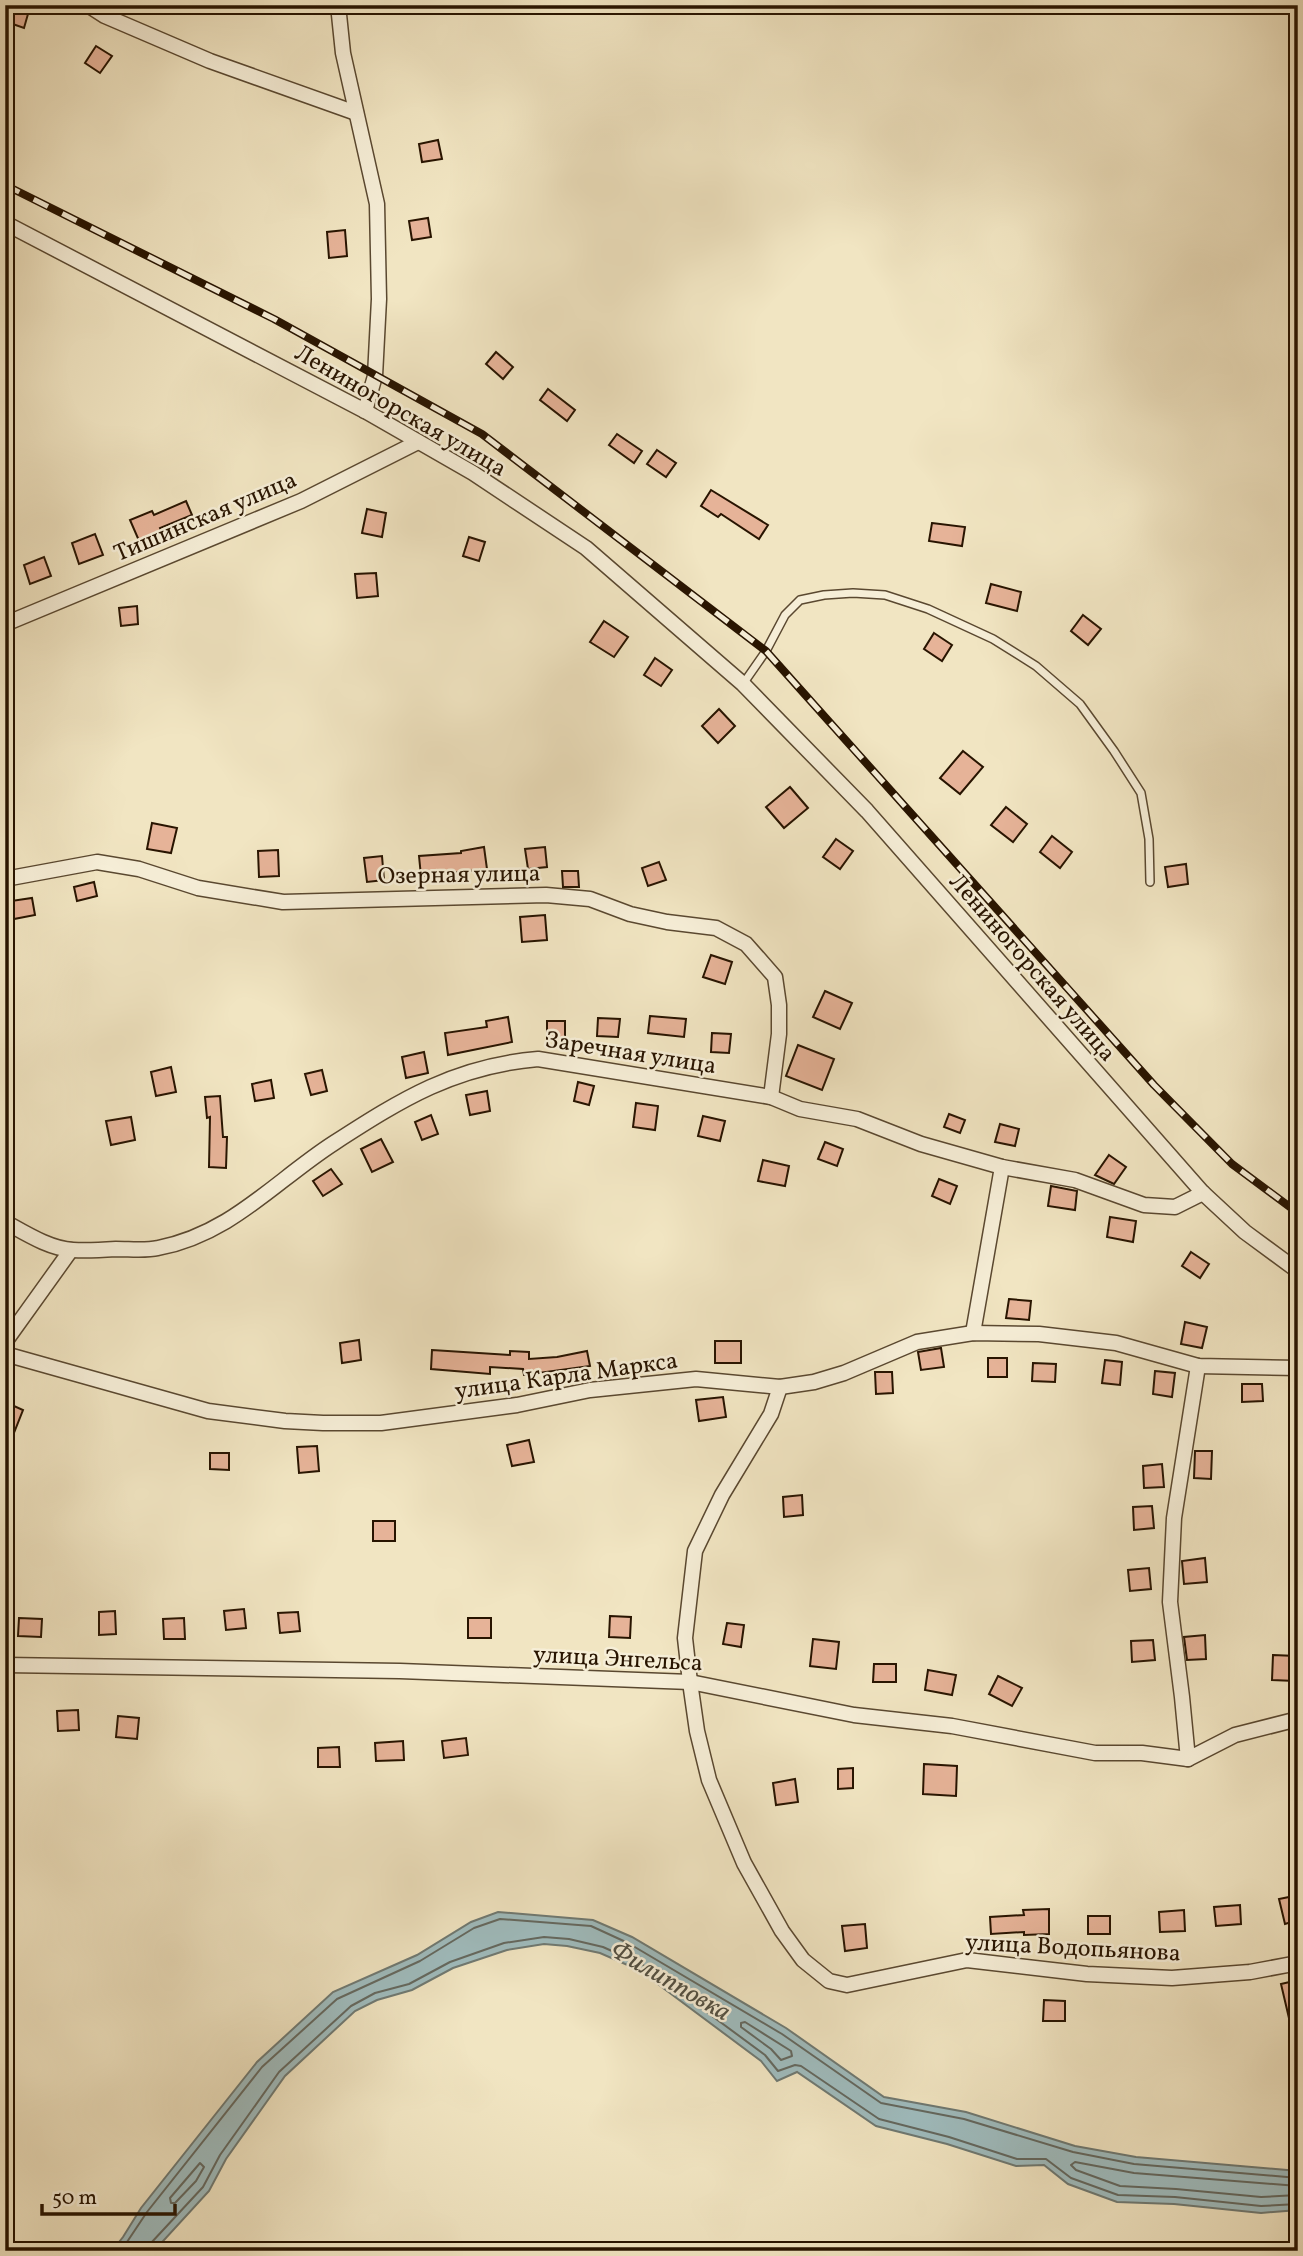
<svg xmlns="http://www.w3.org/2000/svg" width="1303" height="2256" font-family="Vollkorn,serif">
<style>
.water{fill:#9fbcbe;stroke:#6f7972;stroke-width:2}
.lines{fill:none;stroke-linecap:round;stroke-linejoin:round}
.shore{stroke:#64685f;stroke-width:2}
.building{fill:#e6b398;stroke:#281400;stroke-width:2}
.lane-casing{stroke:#5a4830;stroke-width:10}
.street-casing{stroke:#5a4830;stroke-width:17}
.lane{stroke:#f6eed7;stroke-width:7}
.street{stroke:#f6eed7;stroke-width:14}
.rail-casing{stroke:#281400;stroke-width:8}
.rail{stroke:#f6eed7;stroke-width:5;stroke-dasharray:16;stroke-linecap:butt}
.labels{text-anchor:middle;stroke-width:5;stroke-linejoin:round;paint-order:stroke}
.street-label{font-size:24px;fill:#281400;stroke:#f6eed7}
.water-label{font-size:26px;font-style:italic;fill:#524f42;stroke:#f6eed7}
</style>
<rect width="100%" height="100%" fill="#f1e5c2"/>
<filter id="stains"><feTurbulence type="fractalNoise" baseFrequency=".00286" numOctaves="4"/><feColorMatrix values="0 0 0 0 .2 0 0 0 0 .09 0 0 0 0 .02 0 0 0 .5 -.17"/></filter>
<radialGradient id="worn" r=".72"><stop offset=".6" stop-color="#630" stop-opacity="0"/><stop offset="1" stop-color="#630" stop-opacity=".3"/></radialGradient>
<!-- water -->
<path class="water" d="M 498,1912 L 593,1920 L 632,1937 L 786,2028 L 884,2097 L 966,2112 L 1075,2146 L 1136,2157 L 1298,2171 L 1298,2210 L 1261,2213 L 1174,2204 L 1117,2202 L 1068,2184 L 1044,2165 L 1016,2166 L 947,2144 L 876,2126 L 797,2072 L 777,2081 L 761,2061 L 639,1970 L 600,1953 L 567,1946 L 544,1944 L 507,1950 L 453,1968 L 412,1990 L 377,2000 L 355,2011 L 285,2076 L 226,2159 L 209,2191 L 154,2251 L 112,2251 L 123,2237 L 141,2208 L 257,2062 L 333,1992 L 417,1955 L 471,1922 Z"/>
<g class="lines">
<!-- shore -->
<g class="shore">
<path d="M 745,2022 L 791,2051 L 792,2056 L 781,2060 L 771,2049 L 741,2027 L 741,2023 Z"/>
<path d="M 200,2163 L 204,2167 L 196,2181 L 175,2203 L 171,2203 L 170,2198 Z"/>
<path d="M 1298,2186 L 1134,2173 L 1075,2162 L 1071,2165 L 1076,2170 L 1120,2186 L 1176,2189 L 1261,2197 L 1298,2195"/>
<path d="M 121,2251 L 147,2212 L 262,2067 L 337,1999 L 420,1961 L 474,1928 L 500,1919 L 591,1926 L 628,1943 L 782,2034 L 881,2103 L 964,2119 L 1073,2152 L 1134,2164 L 1298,2178"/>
<path d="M 149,2251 L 151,2243 L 203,2187 L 220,2155 L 279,2072 L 351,2006 L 375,1993 L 409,1984 L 450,1962 L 504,1943 L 544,1937 L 569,1939 L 603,1947 L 643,1965 L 765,2055 L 778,2071 L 795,2065 L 801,2066 L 879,2119 L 949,2137 L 1017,2159 L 1046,2159 L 1071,2178 L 1118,2195 L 1175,2197 L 1261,2206 L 1298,2204"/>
</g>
</g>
<!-- building -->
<g class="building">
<path d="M 11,8 L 28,14 L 24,28 L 7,22 Z"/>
<path d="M 96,46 L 112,56 L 100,73 L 85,63 Z"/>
<path d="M 438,140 L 442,159 L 422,162 L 419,144 Z"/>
<path d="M 428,218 L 431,237 L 412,240 L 409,221 Z"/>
<path d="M 345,230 L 347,256 L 329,258 L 327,232 Z"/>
<path d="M 496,352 L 513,367 L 503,379 L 486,364 Z"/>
<path d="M 548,389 L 575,410 L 567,421 L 540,400 Z"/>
<path d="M 617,434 L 642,451 L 634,463 L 609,445 Z"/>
<path d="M 657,450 L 676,463 L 666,477 L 647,464 Z"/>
<path d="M 711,490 L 768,525 L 759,539 L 721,514 L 718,517 L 701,506 Z"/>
<path d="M 186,501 L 192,515 L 160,528 L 162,534 L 140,543 L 130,520 L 152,511 L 154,515 Z"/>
<path d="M 367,509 L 386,513 L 382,537 L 362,533 Z"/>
<path d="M 932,523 L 965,527 L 962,546 L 929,541 Z"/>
<path d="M 95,534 L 103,555 L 79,564 L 72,543 Z"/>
<path d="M 469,537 L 485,542 L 479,561 L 463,556 Z"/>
<path d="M 44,557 L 51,576 L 30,584 L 24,565 Z"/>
<path d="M 376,573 L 378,596 L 357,598 L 355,574 Z"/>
<path d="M 991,584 L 1021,592 L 1017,611 L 986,603 Z"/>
<path d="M 137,606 L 138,624 L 121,626 L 119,608 Z"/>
<path d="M 1083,615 L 1101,629 L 1088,645 L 1071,631 Z"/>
<path d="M 604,621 L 628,637 L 614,657 L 590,642 Z"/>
<path d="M 934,633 L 952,645 L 942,661 L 924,649 Z"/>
<path d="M 655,658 L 672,670 L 661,686 L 644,675 Z"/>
<path d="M 719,709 L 735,726 L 718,743 L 702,726 Z"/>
<path d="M 963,751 L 983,767 L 960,794 L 940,778 Z"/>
<path d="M 790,787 L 808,808 L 784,828 L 766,807 Z"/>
<path d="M 1006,807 L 1027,824 L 1013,842 L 991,825 Z"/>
<path d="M 152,823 L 177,828 L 171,853 L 147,849 Z"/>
<path d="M 1052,836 L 1072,852 L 1060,868 L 1040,852 Z"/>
<path d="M 836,839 L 853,851 L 840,869 L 823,857 Z"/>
<path d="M 484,847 L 487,869 L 421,876 L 419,856 L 461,853 L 461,851 Z"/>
<path d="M 545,847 L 547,867 L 528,869 L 525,849 Z"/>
<path d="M 278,850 L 279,876 L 259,877 L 258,851 Z"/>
<path d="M 382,856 L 384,880 L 367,882 L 364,858 Z"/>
<path d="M 659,862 L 666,880 L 648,886 L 642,868 Z"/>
<path d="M 1186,864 L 1188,884 L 1168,887 L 1165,867 Z"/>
<path d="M 562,871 L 578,871 L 579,887 L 563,887 Z"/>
<path d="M 94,882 L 97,896 L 77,901 L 74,887 Z"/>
<path d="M 32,898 L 35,915 L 14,919 L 11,901 Z"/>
<path d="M 545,915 L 547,940 L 522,942 L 520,917 Z"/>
<path d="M 711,955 L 732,962 L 725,984 L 703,977 Z"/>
<path d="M 825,991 L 852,1003 L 840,1029 L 813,1017 Z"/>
<path d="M 650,1016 L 686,1019 L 684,1037 L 648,1033 Z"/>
<path d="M 508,1017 L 512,1042 L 448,1055 L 445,1033 L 487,1027 L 486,1021 Z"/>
<path d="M 598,1018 L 620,1019 L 618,1037 L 597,1036 Z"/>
<rect x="547" y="1021" width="18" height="20"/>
<path d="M 712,1033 L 731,1034 L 729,1053 L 711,1052 Z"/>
<path d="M 798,1045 L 834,1059 L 822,1090 L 786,1076 Z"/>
<path d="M 424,1052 L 428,1073 L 406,1078 L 402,1057 Z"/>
<path d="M 171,1067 L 176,1092 L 156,1096 L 151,1072 Z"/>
<path d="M 322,1070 L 327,1091 L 311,1095 L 305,1074 Z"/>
<path d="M 271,1080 L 274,1098 L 255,1101 L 252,1084 Z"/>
<path d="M 578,1082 L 594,1086 L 589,1105 L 574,1101 Z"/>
<path d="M 487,1091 L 490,1111 L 470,1115 L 466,1095 Z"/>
<path d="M 220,1096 L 223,1137 L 227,1137 L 226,1168 L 209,1167 L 210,1117 L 207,1118 L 205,1097 Z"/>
<path d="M 636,1103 L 658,1106 L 655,1130 L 633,1127 Z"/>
<path d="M 949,1114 L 965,1120 L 960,1133 L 944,1127 Z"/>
<path d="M 431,1115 L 438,1134 L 422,1140 L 415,1122 Z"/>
<path d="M 703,1116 L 725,1121 L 720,1141 L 698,1136 Z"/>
<path d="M 131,1117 L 135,1140 L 111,1145 L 106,1121 Z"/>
<path d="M 1000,1124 L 1019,1129 L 1015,1146 L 995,1142 Z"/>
<path d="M 381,1139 L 393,1162 L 372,1172 L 361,1149 Z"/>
<path d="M 825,1142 L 843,1149 L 837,1166 L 818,1159 Z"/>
<path d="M 1109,1155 L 1126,1167 L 1114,1184 L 1095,1175 Z"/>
<path d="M 763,1160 L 789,1166 L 785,1186 L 758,1181 Z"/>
<path d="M 331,1169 L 342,1184 L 323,1196 L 313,1181 Z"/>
<path d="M 939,1179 L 957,1186 L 950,1204 L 932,1196 Z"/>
<path d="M 1051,1186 L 1077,1191 L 1075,1210 L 1048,1206 Z"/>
<path d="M 1110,1217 L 1136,1221 L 1133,1242 L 1107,1237 Z"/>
<path d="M 1191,1252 L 1209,1264 L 1200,1278 L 1182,1266 Z"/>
<path d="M 1009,1299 L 1031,1301 L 1029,1320 L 1006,1318 Z"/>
<path d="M 1185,1322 L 1207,1327 L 1202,1348 L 1181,1344 Z"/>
<path d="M 359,1340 L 361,1360 L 342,1363 L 340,1343 Z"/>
<rect x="715" y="1341" width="26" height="22"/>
<path d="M 941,1348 L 944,1367 L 921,1370 L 918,1352 Z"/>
<path d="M 432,1350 L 510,1355 L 510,1351 L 529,1352 L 529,1359 L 557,1357 L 587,1351 L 590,1366 L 524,1375 L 523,1369 L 490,1367 L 490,1374 L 431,1369 Z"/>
<rect x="988" y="1358" width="19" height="19"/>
<path d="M 1105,1360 L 1122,1362 L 1120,1385 L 1102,1383 Z"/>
<path d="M 1033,1363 L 1056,1364 L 1055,1382 L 1032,1381 Z"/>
<path d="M 1155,1371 L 1175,1373 L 1172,1397 L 1153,1394 Z"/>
<path d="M 875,1372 L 892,1372 L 893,1393 L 876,1394 Z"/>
<path d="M 1242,1384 L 1262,1384 L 1263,1401 L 1242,1402 Z"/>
<path d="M 723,1397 L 726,1417 L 699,1421 L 696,1400 Z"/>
<path d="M 5,1402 L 23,1410 L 6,1453 L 5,1453 Z"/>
<path d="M 529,1440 L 534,1462 L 512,1466 L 507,1445 Z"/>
<path d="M 317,1446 L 319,1471 L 299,1473 L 297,1447 Z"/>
<path d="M 1195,1451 L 1212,1451 L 1211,1479 L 1194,1478 Z"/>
<path d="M 210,1453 L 229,1453 L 229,1470 L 210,1469 Z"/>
<path d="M 1162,1464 L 1164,1487 L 1144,1488 L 1143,1466 Z"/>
<path d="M 802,1495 L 803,1515 L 784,1517 L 783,1497 Z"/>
<path d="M 1152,1506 L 1154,1528 L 1134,1530 L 1133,1507 Z"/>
<rect x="373" y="1521" width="22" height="20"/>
<path d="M 1205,1558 L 1207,1582 L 1184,1584 L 1182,1561 Z"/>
<path d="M 1149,1568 L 1151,1589 L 1130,1591 L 1128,1570 Z"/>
<path d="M 244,1609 L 246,1628 L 226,1630 L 224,1611 Z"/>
<path d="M 115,1611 L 116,1634 L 99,1635 L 99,1612 Z"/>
<path d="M 298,1612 L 300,1631 L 280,1633 L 278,1613 Z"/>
<path d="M 610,1616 L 631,1617 L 630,1638 L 609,1637 Z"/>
<path d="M 19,1618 L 42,1619 L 41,1637 L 18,1636 Z"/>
<path d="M 184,1618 L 185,1639 L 164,1639 L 163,1619 Z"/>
<rect x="468" y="1618" width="23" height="20"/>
<path d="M 727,1623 L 744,1625 L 741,1647 L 723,1644 Z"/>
<path d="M 1205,1635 L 1206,1659 L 1187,1660 L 1184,1637 Z"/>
<path d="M 813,1639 L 839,1642 L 836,1669 L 810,1666 Z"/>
<path d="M 1153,1640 L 1155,1660 L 1132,1662 L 1131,1641 Z"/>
<path d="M 1273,1655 L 1296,1656 L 1295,1681 L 1272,1680 Z"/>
<path d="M 874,1664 L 896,1664 L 896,1682 L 873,1682 Z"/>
<path d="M 928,1670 L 956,1675 L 952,1695 L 925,1690 Z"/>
<path d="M 998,1676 L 1022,1688 L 1012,1706 L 989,1694 Z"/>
<path d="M 78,1710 L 79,1730 L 58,1731 L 57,1711 Z"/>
<path d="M 118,1716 L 139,1718 L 137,1739 L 116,1737 Z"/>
<path d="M 466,1738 L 468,1755 L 444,1758 L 442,1741 Z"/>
<path d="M 403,1741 L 404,1760 L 376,1761 L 375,1743 Z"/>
<path d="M 339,1747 L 340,1767 L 318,1767 L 318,1748 Z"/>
<path d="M 924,1764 L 957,1766 L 956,1796 L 923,1794 Z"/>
<path d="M 853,1768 L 853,1788 L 838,1789 L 838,1769 Z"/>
<path d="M 795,1779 L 798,1802 L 776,1805 L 773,1783 Z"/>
<path d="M 1294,1896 L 1298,1920 L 1285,1924 L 1279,1899 Z"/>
<path d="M 1240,1905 L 1241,1924 L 1216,1926 L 1214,1907 Z"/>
<path d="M 1049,1909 L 1049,1934 L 1024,1935 L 1024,1932 L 991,1934 L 990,1917 L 1024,1915 L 1023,1910 Z"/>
<path d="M 1184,1910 L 1185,1931 L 1160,1932 L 1159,1912 Z"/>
<rect x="1088" y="1916" width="22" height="18"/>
<path d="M 865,1924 L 867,1948 L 845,1951 L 842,1926 Z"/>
<path d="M 1298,1980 L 1298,2031 L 1292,2031 L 1281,1984 Z"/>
<path d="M 1044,2000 L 1065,2001 L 1065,2021 L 1043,2021 Z"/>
</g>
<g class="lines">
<defs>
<path id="lane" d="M 743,684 L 766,651 L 785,615 L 800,600 L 824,595 L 853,593 L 885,595 L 928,609 L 993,639 L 1036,666 L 1080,704 L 1114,751 L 1141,793 L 1149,839 L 1150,882"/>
<g id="street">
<path d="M 88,5 L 105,16 L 210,61 L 356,113"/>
<path d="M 338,5 L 343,53 L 377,204 L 379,299 L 375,376 L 365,411"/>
<path d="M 5,223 L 365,411 L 473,473 L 586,548 L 743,684 L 867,811 L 1203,1193 L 1245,1232 L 1298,1271"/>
<path d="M 5,624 L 301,501 L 418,442"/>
<path d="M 5,879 L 97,862 L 139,869 L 198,888 L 283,902 L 546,895 L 590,899 L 630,914 L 667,922 L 716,928 L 746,944 L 775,977 L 779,1005 L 779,1034 L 771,1097"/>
<path d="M 5,1222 C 25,1233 50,1249 73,1250 C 87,1251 102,1250 116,1249 C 130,1249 145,1251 158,1248 C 231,1234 275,1181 334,1143 C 402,1099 455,1066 538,1059 L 771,1097 L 800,1109 L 857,1119 L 921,1144 L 1002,1167 L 1075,1180 L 1144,1205 L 1175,1207 L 1203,1193"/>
<path d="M 973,1333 L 1002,1167"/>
<path d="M 5,1342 L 71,1250"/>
<path d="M 5,1354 L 208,1411 L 285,1421 L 323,1423 L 381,1423 L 517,1405 L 590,1390 L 696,1379 L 780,1387 L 814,1382 L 844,1373 L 917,1342 L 973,1333 L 1039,1334 L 1116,1343 L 1198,1366 L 1298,1368"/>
<path d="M 780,1387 L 771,1414 L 722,1495 L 695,1551 L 685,1638 L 690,1682 L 697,1731 L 709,1780 L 744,1863 L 782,1931 L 803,1960 L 829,1981 L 847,1985 L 967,1960 L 1087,1974 L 1172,1978 L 1250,1972 L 1298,1963"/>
<path d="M 5,1665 L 400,1671 L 690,1682 L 854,1715 L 952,1726 L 1095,1753 L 1142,1753 L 1188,1759 L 1235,1735 L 1298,1719"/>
<path d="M 1188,1759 L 1182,1697 L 1170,1602 L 1174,1518 L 1198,1366"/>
</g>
</defs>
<!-- lane casing -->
<use href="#lane" class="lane-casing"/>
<!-- street casing -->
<use href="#street" class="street-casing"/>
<!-- lane -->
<use href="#lane" class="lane"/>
<!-- street -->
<use href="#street" class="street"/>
<defs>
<path id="rail" d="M 5,185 L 274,319 L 482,434 L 766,651 L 1154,1085 L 1232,1164 L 1298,1213"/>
</defs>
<!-- rail casing -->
<use href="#rail" class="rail-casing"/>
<!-- rail -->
<use href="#rail" class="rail"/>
</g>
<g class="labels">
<!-- street labels -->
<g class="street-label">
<text transform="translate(401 410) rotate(30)" y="8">Лениногорская улица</text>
<text transform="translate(205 516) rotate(-23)" y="8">Тишинская улица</text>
<text transform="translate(459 874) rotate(-1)" y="8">Озерная улица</text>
<text transform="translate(1033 967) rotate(49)" y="8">Лениногорская улица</text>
<text transform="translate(631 1052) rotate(9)" y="8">Заречная улица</text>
<text transform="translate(566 1375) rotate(-8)" y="8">улица Карла Маркса</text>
<text transform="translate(618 1658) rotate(3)" y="8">улица Энгельса</text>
<text transform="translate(1073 1947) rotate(3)" y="8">улица Водопьянова</text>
</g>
<!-- water labels -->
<g class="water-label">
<text transform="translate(671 1980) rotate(30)" y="9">Филипповка</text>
</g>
</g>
<!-- margin -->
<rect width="1303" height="2256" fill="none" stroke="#f1e5c2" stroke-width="28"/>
<rect x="7" y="7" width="1289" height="2242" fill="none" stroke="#281400" stroke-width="3.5"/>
<rect x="14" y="14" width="1275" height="2228" fill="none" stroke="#281400" stroke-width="2"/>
<!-- scale -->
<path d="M42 2204v10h133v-10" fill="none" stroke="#281400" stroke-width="3.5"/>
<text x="52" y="2204" font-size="21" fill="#281400" stroke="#f6eed7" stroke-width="5" paint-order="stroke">50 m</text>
<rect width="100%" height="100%" filter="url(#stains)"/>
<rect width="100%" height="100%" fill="url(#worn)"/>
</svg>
